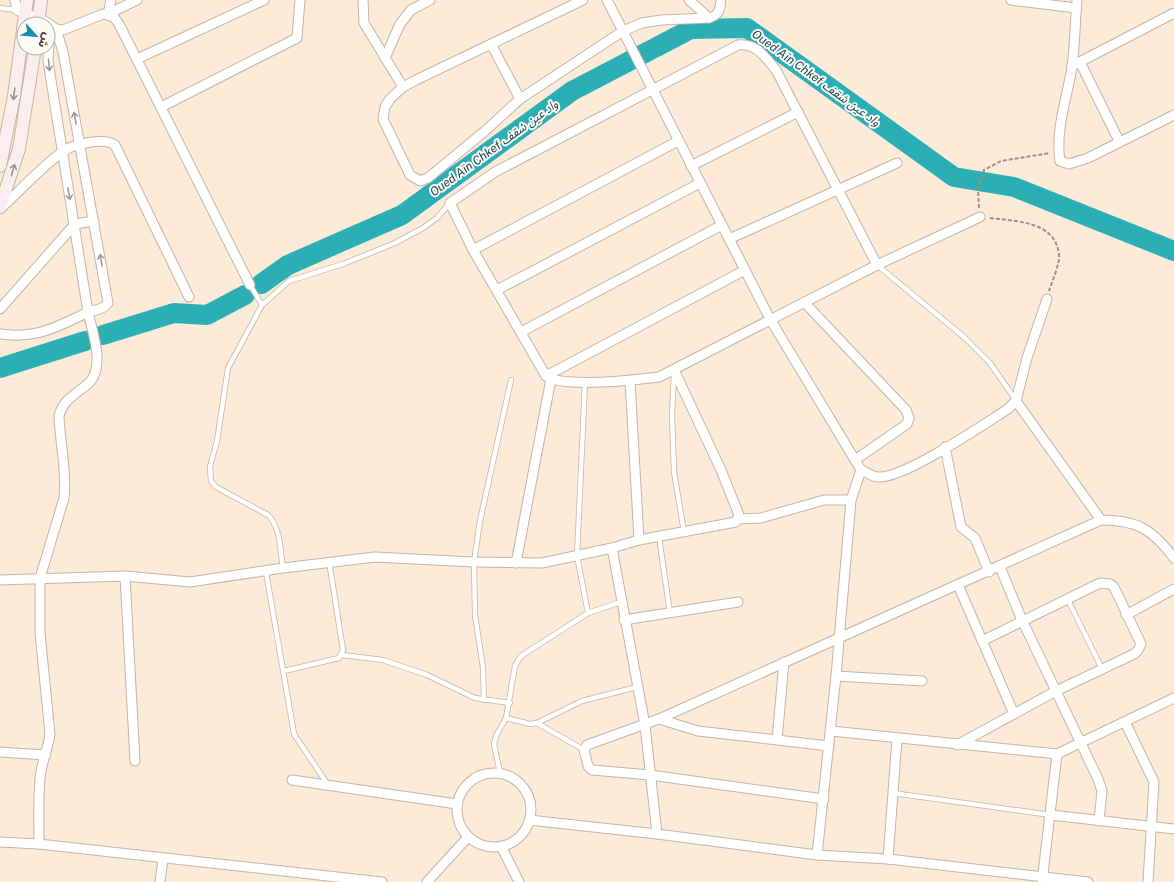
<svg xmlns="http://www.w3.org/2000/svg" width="1174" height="882" font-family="'Public Sans','Noto Sans Arabic',sans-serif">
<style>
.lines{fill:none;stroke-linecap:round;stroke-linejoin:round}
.river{stroke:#2bafb5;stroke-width:20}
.service-casing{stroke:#c5b3a4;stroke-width:6}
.minor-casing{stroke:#c5b3a4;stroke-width:11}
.secondary-casing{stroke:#c5b3a4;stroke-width:14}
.path{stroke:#9b8f83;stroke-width:2;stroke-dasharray:4 2;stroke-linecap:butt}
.service{stroke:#fff;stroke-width:4.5}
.minor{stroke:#fff;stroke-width:9}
.secondary{stroke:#fbeeef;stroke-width:12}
.oneway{stroke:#9e9a98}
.oneway2{stroke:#9c9290}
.labels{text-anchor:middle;stroke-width:4;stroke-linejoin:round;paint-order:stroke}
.water-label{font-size:12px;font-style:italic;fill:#154b4e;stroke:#fefbf7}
</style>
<rect width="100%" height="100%" fill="#fdebda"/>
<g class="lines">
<!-- river -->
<g class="river">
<path d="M 261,284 L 288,265 L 402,215 L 572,91 L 691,29 L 747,28 L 954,177 L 1014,187 L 1174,251"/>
<path d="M 103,335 L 174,313 L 207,315 L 245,295"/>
<path d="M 0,368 L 85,341"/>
</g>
<defs>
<g id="service">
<path d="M 0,8 L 17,10"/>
<path d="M 877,265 L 964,337 L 990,363 L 1015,399"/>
<path d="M 250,285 L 262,305"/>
<path d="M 674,374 L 672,415 L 674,472 L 684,532"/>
<path d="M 585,382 L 577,556 L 588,613"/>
<path d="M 659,537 L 670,613"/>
<path d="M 283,568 C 280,550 281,528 268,515 L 216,487 L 211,481 L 210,466 L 217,441 L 228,368 L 262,305 L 289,281 L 343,264 L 395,243 L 423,228 L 437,218 L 450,203"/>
<path d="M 266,572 L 294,734 L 328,785"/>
<path d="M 1067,598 L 1102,669"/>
<path d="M 342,655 L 383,660 L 427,675 L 475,698 L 510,703"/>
<path d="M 284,671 L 339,658 L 343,650 L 329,561"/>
<path d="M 484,700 L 483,668 L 475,615 L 474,562 L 480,521 L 511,380"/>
<path d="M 506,718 L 530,724 L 537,723 L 582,701 L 637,687"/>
<path d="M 537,723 L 584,750"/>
<path d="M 500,773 L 494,744 L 496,736 L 506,718 L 515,666 L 521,656 L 588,613 L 621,602"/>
<path d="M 893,793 L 1051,815"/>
</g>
<g id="minor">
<path d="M 15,0 L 17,10 L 46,22 L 56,29 L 63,30 L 103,14 L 114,17 L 119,24 L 250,285"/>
<path d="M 363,0 L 364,23 L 403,87"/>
<path d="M 583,0 L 416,80 L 403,87 L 390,99 L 385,107 L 383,119 L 410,175 L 420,181 L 428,178 L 485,131 L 520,99 L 623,31 L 642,23 L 661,20 L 709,18"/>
<path d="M 607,0 L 770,319 L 861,470 C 866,472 873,477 878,477 C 904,479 984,424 1008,409 L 1016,401 L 1027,358 L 1047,299"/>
<path d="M 689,0 L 709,18 C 719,15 720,10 721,0"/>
<path d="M 1011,0 L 1076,8"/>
<path d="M 1077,0 C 1075,22 1075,45 1072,67 C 1067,98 1055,130 1060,161 L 1069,164 L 1088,158 L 1174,115"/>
<path d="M 108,14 L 137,0"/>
<path d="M 108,14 L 111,0"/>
<path d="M 491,44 L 520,99"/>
<path d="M 385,58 L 400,24 L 411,10 L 430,0"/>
<path d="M 137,59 L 264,0"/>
<path d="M 1080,62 L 1119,141"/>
<path d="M 1072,66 L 1174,13"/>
<path d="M 161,107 L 297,38 L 300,0"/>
<path d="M 691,166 L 798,112"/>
<path d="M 0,209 C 20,191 39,169 61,153 C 72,144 104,137 115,145 L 189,297"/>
<path d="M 729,239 L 897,163"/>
<path d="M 473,250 L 678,141"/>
<path d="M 877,265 L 776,70 C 765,57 757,43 738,45 L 495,172 L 450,203 L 473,250 L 546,376 C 563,388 636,380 659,377 L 877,265 L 980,217"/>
<path d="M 497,290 L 700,183"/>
<path d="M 804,302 L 906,410 L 909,418 L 907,424 L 855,460"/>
<path d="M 0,309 L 75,224 L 94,221"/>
<path d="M 521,332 L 722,225"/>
<path d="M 0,334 C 34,339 56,328 86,313 C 94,309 102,311 108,303 L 63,52 L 56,29"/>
<path d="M 546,376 L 745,270"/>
<path d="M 630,381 L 639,540"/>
<path d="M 1016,401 L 1101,520 C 1137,520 1152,529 1174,558"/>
<path d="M 945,447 L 961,527 L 975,538 L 989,572"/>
<path d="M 738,519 L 761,518 L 824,500 L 851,500"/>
<path d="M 612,548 L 639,540 L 736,522 L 739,515 L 721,470 L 674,370"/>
<path d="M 516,563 L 551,379"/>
<path d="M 1000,567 L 1022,620 L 1098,779 L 1102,791 L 1099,821"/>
<path d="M 125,576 L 135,761"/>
<path d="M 0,580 L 125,576 L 190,582 L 283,568 L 375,557 L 474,562 L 542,563 L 612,548 L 645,725 L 657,834"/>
<path d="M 958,585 L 1014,714"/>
<path d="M 1126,615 L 1174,589"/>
<path d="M 624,620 L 738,602"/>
<path d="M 836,676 L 922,681"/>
<path d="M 659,719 L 698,731 L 829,746"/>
<path d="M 1125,722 L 1154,782 L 1148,882"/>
<path d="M 831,731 L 1057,754 L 1174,698"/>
<path d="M 777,740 L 784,662"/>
<path d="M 957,745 L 1056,691 L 1134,654 L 1138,650 L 1141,644 L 1114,587 L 1110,584 L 1100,583 L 982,641"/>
<path d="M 0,752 L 46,755"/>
<circle cx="494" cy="810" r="37"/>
<path d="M 292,780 L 457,804"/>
<path d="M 824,799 L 650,775 L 592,770 L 588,766 L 584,750 L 587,745 L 659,719 L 1101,520"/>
<path d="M 1051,815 L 1174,829"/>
<path d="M 529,820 L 657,834 L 817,855 L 888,859 L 1088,882"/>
<path d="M 0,842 L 39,844 L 382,882"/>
<path d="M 39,844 C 39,822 38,800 40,779 C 41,763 48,749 50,734 L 40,633 L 40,578 L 64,498 C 67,470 60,444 59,416 C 62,403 70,398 80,390 C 83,388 87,385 90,382 C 105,365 92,331 88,312 L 50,74 L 48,60 L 50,26"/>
<path d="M 501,846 L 519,882"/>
<path d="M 817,855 L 836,676 L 851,500 L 861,470"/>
<path d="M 888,859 L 897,739"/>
<path d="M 160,882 L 163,859"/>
<path d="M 427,882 L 468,837"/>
<path d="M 1042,882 L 1057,754"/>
</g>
<g id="secondary">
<path d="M 38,24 L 41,0"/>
<path d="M 0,166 L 14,96 L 27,0"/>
<path d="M 0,207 L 19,149 L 35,48"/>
</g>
</defs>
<!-- service casing -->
<use href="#service" class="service-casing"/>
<!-- minor casing -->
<use href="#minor" class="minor-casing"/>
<!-- secondary casing -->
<use href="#secondary" class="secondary-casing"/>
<!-- path -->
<g class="path">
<path d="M 979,208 L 978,190 L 984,170 L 1001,161 L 1050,153"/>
<path d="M 990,218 C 1015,221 1056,221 1059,255 C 1060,263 1052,282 1049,291"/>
</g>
<!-- service -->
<use href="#service" class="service"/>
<!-- minor -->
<use href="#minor" class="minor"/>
<!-- secondary -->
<use href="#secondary" class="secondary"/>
</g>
<!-- one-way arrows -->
<defs><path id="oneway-shaft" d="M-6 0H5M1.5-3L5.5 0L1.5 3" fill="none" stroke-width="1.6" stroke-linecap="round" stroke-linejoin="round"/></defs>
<g class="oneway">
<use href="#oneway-shaft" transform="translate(49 65) rotate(85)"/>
<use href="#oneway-shaft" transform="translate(75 118) rotate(-100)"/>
<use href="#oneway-shaft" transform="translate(69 194) rotate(80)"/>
<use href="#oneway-shaft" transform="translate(101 260) rotate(-100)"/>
</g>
<g class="oneway2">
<use href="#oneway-shaft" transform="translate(14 94) rotate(98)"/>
<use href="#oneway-shaft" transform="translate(13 170) rotate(-74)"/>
</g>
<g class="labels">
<!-- water labels -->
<g class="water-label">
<text transform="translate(816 78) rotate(36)" y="4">Oued Aïn Chkef واد عين شقف</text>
<text transform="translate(494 148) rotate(-36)" y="4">Oued Aïn Chkef واد عين شقف</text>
</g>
</g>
<!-- north arrow -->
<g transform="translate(36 36) rotate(117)"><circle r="19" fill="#fefbf7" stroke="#b1aca7"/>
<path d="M0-3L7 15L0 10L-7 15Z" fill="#198cb0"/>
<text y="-6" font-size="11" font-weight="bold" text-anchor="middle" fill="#3d3630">ش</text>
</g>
</svg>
